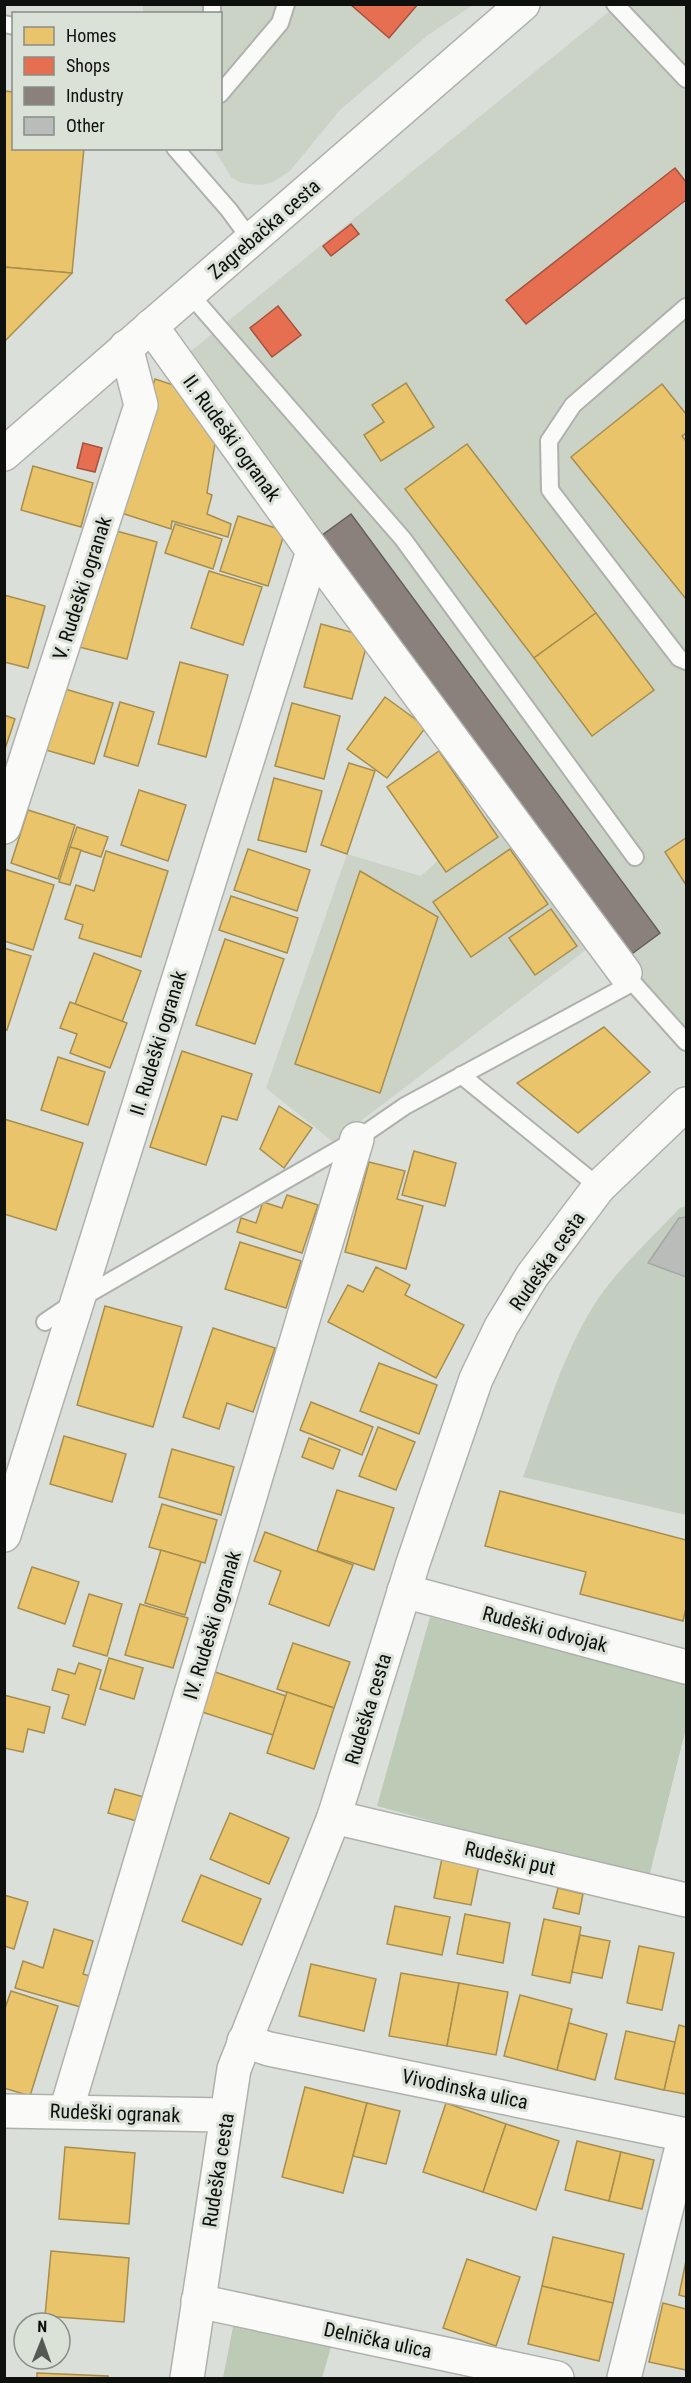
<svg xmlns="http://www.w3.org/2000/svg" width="691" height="2383" font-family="'Roboto Condensed',sans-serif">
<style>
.built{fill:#cbd3c7}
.green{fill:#c4cec0}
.forest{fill:#bccab6}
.homes{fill:#e9c46a;stroke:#a78e4e;stroke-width:1.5}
.shops{fill:#e76f51;stroke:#a6523d;stroke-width:1.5}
.industry{fill:#8a817c;stroke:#655f5b;stroke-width:1.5}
.building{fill:#b9bcb8;stroke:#a5a7a4;stroke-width:1.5}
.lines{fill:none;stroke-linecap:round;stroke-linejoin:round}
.service-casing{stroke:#aeb1ac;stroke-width:20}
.minor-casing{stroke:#aeb1ac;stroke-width:36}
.tertiary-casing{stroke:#aeb1ac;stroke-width:36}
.service{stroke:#fafaf9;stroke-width:16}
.minor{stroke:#fafaf9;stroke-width:33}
.tertiary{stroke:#fafaf9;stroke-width:33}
.labels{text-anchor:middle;stroke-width:6;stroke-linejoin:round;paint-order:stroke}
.street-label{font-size:20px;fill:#0e100d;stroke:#dae1d7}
</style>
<rect width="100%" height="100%" fill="#dbdfd9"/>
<!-- built -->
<g class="built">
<path d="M 143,4 L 473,5 L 428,35 L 340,110 L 290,171 L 273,182 L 262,185 L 241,183 L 231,177 L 214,149 L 220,148 L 220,14 L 143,14 Z"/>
<path d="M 617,5 L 686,5 L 686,1031 L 599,940 L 333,1142 L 266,1088 L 347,854 L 421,876 L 500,804 L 191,351 Z"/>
</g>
<!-- green -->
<path class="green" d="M 686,1206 L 686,1515 L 523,1477 C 545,1417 563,1350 600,1296 C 623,1264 653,1236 680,1208 Z"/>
<!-- forest -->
<g class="forest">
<path d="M 430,1617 L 686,1685 L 686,1728 L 648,1881 L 377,1806 Z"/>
<path d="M 235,2317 L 333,2340 L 322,2378 L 223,2378 Z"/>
</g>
<!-- homes -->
<g class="homes">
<path d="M 4,91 L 14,92 L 14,148 L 84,148 L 72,273 L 4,267 Z"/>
<path d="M 4,267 L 72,273 L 4,342 Z"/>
<path d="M 155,379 L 195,392 L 217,431 L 207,493 L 212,495 L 207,514 L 231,524 L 228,537 L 172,521 L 171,529 L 112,510 Z"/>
<path d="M 406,383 L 434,427 L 381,461 L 364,435 L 384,422 L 372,405 Z"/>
<path d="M 662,384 L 686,414 L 686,433 L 682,436 L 686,441 L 686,599 L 571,457 Z"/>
<path d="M 467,444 L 596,613 L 534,658 L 405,489 Z"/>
<path d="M 33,466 L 93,483 L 81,527 L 21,510 Z"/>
<path d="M 238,516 L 285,531 L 268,586 L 220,571 Z"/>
<path d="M 175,524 L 222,539 L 213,569 L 165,553 Z"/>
<path d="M 109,529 L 157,542 L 127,659 L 79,647 Z"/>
<path d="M 209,571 L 262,587 L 243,645 L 191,628 Z"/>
<path d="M 4,595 L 45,606 L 28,668 L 4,662 Z"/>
<path d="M 596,613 L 654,690 L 592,736 L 534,658 Z"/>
<path d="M 321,624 L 369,637 L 352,699 L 304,687 Z"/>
<path d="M 180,662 L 228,675 L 206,757 L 158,744 Z"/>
<path d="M 65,689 L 113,703 L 94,764 L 46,750 Z"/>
<path d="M 385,697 L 426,727 L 387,778 L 347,749 Z"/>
<path d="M 120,702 L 154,712 L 138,766 L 104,756 Z"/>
<path d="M 292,703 L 340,716 L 324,779 L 275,766 Z"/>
<path d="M 4,715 L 15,719 L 4,752 Z"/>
<path d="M 439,751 L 498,837 L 446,872 L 387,787 Z"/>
<path d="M 349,763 L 375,771 L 347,854 L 321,845 Z"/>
<path d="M 274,778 L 322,791 L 306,852 L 258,840 Z"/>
<path d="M 139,790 L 186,805 L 168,861 L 121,845 Z"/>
<path d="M 28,810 L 75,825 L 58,879 L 11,863 Z"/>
<path d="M 77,827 L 108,837 L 101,857 L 70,847 Z"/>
<path d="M 686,838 L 686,885 L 665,852 Z"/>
<path d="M 70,847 L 81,850 L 70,885 L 59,882 Z"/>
<path d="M 248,849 L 310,870 L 297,911 L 234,890 Z"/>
<path d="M 510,849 L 548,904 L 471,957 L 433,902 Z"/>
<path d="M 106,851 L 168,871 L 141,957 L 79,938 L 83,925 L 65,919 L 76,885 L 94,891 Z"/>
<path d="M 4,869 L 54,885 L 33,950 L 4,941 Z"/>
<path d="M 360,871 L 438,917 L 380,1093 L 295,1064 Z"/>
<path d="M 231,896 L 298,918 L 287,953 L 219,930 Z"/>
<path d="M 551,909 L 577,946 L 535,975 L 509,938 Z"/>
<path d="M 225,939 L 284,959 L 255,1044 L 196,1025 Z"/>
<path d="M 4,948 L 31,956 L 7,1030 L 4,1029 Z"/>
<path d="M 94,953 L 141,971 L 122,1022 L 75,1004 Z"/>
<path d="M 70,1002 L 127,1023 L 110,1068 L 70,1053 L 77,1034 L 60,1028 Z"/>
<path d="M 604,1027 L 650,1072 L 578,1133 L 517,1083 Z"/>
<path d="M 182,1051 L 252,1074 L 237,1120 L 222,1116 L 206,1165 L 150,1147 Z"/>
<path d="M 58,1057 L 105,1072 L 88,1125 L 41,1110 Z"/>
<path d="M 279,1106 L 312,1128 L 284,1168 L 260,1149 Z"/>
<path d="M 4,1119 L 83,1143 L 56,1230 L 4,1214 Z"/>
<path d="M 414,1151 L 456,1163 L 445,1206 L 402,1195 Z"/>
<path d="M 369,1162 L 405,1171 L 397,1199 L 423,1206 L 406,1269 L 345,1252 Z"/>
<path d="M 287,1195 L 318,1205 L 302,1253 L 237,1232 L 241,1218 L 256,1223 L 263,1202 L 282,1208 Z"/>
<path d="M 240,1242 L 301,1261 L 286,1308 L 225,1289 Z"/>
<path d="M 376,1267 L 410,1285 L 405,1295 L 464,1325 L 436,1378 L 328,1322 L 348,1285 L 363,1292 Z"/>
<path d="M 105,1306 L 182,1327 L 153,1427 L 77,1405 Z"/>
<path d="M 213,1328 L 275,1348 L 253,1412 L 227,1403 L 219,1429 L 183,1417 Z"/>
<path d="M 379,1363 L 437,1385 L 419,1434 L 360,1411 Z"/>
<path d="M 311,1402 L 373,1427 L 362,1455 L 300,1430 Z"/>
<path d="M 378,1427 L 415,1442 L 396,1490 L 359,1476 Z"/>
<path d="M 64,1436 L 126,1454 L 112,1502 L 50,1484 Z"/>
<path d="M 309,1438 L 340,1450 L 333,1469 L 302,1457 Z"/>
<path d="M 172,1449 L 234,1467 L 221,1515 L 159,1497 Z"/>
<path d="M 337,1490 L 394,1508 L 374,1570 L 317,1551 Z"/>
<path d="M 500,1491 L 686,1540 L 686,1608 L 683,1621 L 580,1594 L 586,1572 L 485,1546 Z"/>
<path d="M 162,1504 L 217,1520 L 205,1563 L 149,1547 Z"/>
<path d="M 265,1532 L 353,1565 L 329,1626 L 269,1604 L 281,1571 L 254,1561 Z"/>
<path d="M 161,1550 L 201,1562 L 185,1615 L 145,1603 Z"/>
<path d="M 32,1567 L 79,1582 L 65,1624 L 18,1608 Z"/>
<path d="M 89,1594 L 122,1604 L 107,1656 L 73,1646 Z"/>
<path d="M 140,1604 L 188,1618 L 173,1668 L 125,1655 Z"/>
<path d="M 293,1643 L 350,1662 L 334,1708 L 277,1689 Z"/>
<path d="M 109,1658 L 143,1668 L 134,1699 L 100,1689 Z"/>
<path d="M 79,1663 L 101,1670 L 85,1725 L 62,1718 L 69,1695 L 52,1690 L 58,1669 L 75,1674 Z"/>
<path d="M 215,1672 L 286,1696 L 273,1735 L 202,1712 Z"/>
<path d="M 287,1692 L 334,1708 L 314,1769 L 267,1753 Z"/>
<path d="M 4,1695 L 50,1707 L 44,1733 L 28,1729 L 23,1752 L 4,1748 Z"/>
<path d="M 115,1789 L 151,1799 L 144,1823 L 108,1813 Z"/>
<path d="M 230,1813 L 289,1838 L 269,1884 L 210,1859 Z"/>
<path d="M 442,1858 L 479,1865 L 471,1905 L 434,1898 Z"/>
<path d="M 201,1875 L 261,1899 L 242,1945 L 182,1921 Z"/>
<path d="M 558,1888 L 583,1894 L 579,1914 L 553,1908 Z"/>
<path d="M 4,1895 L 28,1902 L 14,1949 L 4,1946 Z"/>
<path d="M 395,1906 L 450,1917 L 442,1955 L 387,1944 Z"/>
<path d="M 465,1914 L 510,1923 L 503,1963 L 457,1954 Z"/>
<path d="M 544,1919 L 581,1927 L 570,1983 L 532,1975 Z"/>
<path d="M 54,1929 L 93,1941 L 83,1974 L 93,1977 L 84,2008 L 15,1988 L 23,1961 L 43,1968 Z"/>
<path d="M 580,1935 L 610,1941 L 602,1978 L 572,1972 Z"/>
<path d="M 639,1946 L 674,1953 L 662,2010 L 627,2003 Z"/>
<path d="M 311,1964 L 376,1979 L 364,2031 L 299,2016 Z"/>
<path d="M 401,1973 L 459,1983 L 447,2046 L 389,2036 Z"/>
<path d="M 459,1983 L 508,1992 L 496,2055 L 447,2046 Z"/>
<path d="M 11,1991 L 58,2006 L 30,2096 L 4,2088 L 4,2011 Z"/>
<path d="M 520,1995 L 572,2009 L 557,2070 L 504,2056 Z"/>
<path d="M 569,2023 L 607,2034 L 595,2080 L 557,2070 Z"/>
<path d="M 679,2025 L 686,2027 L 686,2094 L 664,2090 Z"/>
<path d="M 626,2031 L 675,2042 L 664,2090 L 615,2079 Z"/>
<path d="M 305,2087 L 367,2103 L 343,2193 L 282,2177 Z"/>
<path d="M 367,2103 L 400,2111 L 386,2164 L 353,2156 Z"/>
<path d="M 446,2103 L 506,2124 L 483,2192 L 423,2172 Z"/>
<path d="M 506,2124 L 559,2141 L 536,2210 L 483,2192 Z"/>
<path d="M 577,2141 L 621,2152 L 609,2201 L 565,2190 Z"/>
<path d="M 65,2147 L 135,2153 L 129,2224 L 59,2219 Z"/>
<path d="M 621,2152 L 654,2160 L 642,2209 L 609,2201 Z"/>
<path d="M 553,2237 L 624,2254 L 613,2303 L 542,2286 Z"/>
<path d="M 51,2251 L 129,2258 L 124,2322 L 45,2316 Z"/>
<path d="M 467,2259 L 520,2277 L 496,2346 L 443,2328 Z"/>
<path d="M 686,2261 L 686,2297 L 679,2295 Z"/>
<path d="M 542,2286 L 613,2303 L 599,2361 L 528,2344 Z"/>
<path d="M 663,2303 L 686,2309 L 686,2370 L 649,2362 Z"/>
<path d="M 37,2373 L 108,2376 L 108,2378 L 37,2378 Z"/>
</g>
<!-- shops -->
<g class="shops">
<path d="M 350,4 L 418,4 L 389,38 Z"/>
<path d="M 675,168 L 686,182 L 686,200 L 526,324 L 506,300 Z"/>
<path d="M 351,224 L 359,234 L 331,256 L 323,246 Z"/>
<path d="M 278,306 L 301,335 L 272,357 L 250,328 Z"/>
<path d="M 83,443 L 102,448 L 95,472 L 77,468 Z"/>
</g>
<!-- industry -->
<path class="industry" d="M 351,514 L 660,933 L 629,956 L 321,536 Z"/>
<!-- building -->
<path class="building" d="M 686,1217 L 686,1277 L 648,1263 L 679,1218 Z"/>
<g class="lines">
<defs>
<g id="service">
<path d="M 615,4 L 686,79"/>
<path d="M 212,14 L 212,4"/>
<path d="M 4,24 L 14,26"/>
<path d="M 220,94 L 280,23 L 286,4"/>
<path d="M 175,148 L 229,210 L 251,240"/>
<path d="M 189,293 L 403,539 L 635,857"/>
<path d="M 686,307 L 573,405 L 549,441 L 550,490 L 679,658 L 686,661"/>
<path d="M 627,976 L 686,1042"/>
<path d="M 461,1075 L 599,1187"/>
<path d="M 45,1322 L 76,1301 L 357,1139 L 405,1106 L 632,983"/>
</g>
<g id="minor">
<path d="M 151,326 L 313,551 L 625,973"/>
<path d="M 4,827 L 141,405 L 126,347"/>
<path d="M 4,1535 L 313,551"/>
<path d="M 404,1591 L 686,1667"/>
<path d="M 334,1817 L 686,1900"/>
<path d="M 244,2041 L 269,2049 L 686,2135"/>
<path d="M 4,2111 L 225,2115"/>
<path d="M 66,2111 L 357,1139"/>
<path d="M 198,2301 L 557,2378"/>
<path d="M 624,2378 L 685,2135"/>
</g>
<g id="tertiary">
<path d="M 4,454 L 523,4"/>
<path d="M 187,2378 L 234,2069 L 334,1817 L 413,1563 L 476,1379 L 501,1327 L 532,1276 L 599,1187 L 686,1104"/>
</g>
</defs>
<!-- service casing -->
<use href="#service" class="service-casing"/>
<!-- minor casing -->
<use href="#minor" class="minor-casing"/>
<!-- tertiary casing -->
<use href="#tertiary" class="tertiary-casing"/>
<!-- service -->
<use href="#service" class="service"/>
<!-- minor -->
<use href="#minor" class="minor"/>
<!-- tertiary -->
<use href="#tertiary" class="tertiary"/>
</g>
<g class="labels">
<!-- street labels -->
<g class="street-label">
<text transform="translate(264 229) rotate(-41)" y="7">Zagrebačka cesta</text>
<text transform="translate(232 438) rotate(54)" y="7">II. Rudeški ogranak</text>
<text transform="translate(82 588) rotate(-72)" y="7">V. Rudeški ogranak</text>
<text transform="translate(158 1043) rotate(-73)" y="7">II. Rudeški ogranak</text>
<text transform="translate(547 1261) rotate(-55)" y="7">Rudeška cesta</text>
<text transform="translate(212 1625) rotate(-73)" y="7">IV. Rudeški ogranak</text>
<text transform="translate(545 1629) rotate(15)" y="7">Rudeški odvojak</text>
<text transform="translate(368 1709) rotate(-73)" y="7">Rudeška cesta</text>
<text transform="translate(510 1858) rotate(13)" y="7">Rudeški put</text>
<text transform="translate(465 2089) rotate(12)" y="7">Vivodinska ulica</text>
<text transform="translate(115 2113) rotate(2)" y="7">Rudeški ogranak</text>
<text transform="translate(218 2170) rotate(-81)" y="7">Rudeška cesta</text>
<text transform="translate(378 2340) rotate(12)" y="7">Delnička ulica</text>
</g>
</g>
<!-- border -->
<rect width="691" height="2383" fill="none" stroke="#0e100d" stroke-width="12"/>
<!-- legend -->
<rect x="12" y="12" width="210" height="138" fill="#dae1d7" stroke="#888d86" stroke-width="1.5"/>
<rect x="24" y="27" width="30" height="18" fill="#e9c46a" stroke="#888d86" stroke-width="1.5"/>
<text x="66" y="42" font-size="18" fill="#0e100d">Homes</text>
<rect x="24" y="57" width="30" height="18" fill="#e76f51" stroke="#888d86" stroke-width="1.5"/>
<text x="66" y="72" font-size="18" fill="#0e100d">Shops</text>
<rect x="24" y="87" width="30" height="18" fill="#8a817c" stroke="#888d86" stroke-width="1.5"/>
<text x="66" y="102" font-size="18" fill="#0e100d">Industry</text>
<rect x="24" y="117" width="30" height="18" fill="#b9bcb8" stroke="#888d86" stroke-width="1.5"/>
<text x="66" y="132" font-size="18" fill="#0e100d">Other</text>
<!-- north arrow -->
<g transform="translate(42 2341) rotate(1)"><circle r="28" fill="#dae1d7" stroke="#888d86" stroke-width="1.5"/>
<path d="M0-4.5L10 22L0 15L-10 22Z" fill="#565854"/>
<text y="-9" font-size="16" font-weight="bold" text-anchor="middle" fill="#0e100d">N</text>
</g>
</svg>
